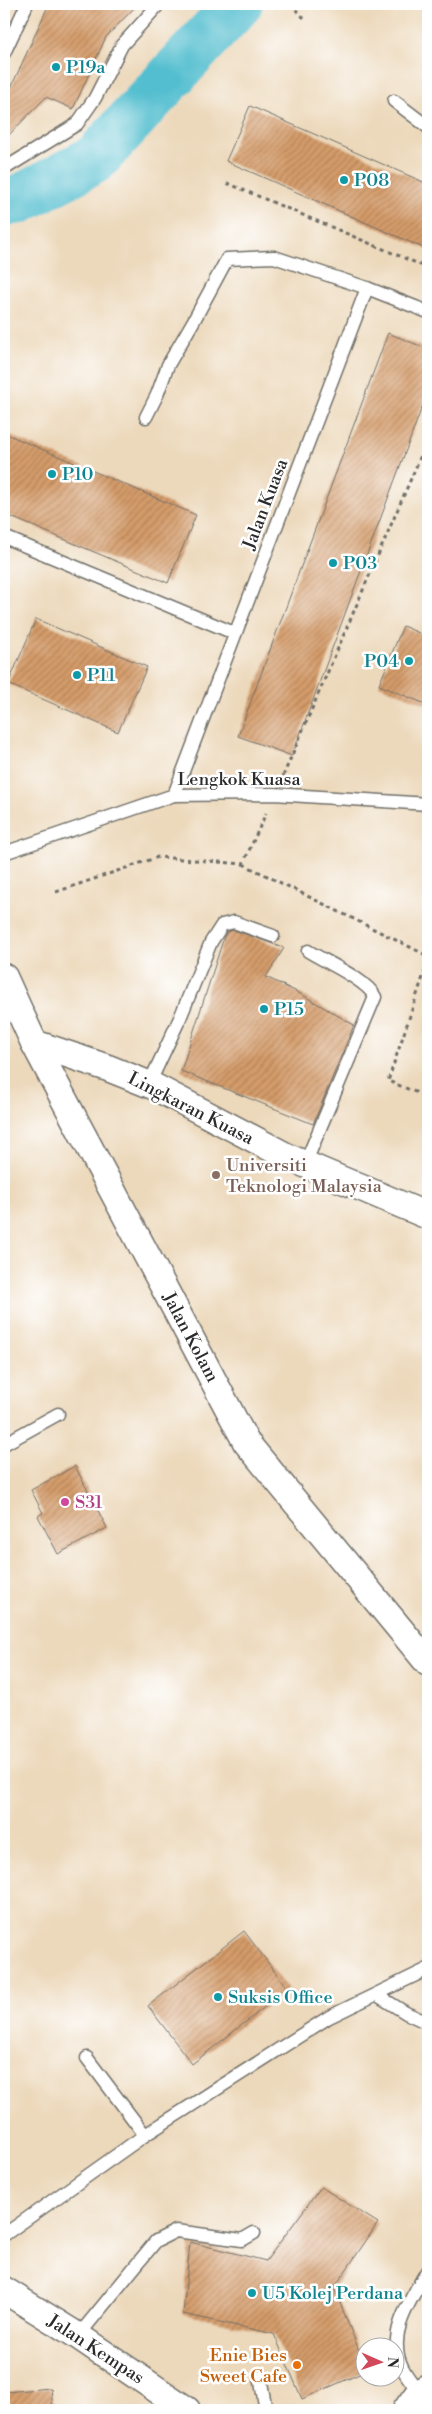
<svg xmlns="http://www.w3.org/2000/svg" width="432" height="2414" font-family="'Libre Bodoni',serif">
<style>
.built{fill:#ecd8ba;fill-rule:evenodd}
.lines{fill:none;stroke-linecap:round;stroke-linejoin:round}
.river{stroke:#53becf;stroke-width:49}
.building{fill:url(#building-hatch)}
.service-casing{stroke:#716f69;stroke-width:15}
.minor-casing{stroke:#716f69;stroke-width:29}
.path{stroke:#716f69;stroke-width:3;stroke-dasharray:4 4;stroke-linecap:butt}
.service{stroke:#fff;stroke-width:12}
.minor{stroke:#fff;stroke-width:26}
.culture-dot{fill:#0f9aa8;stroke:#fff;stroke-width:2}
.education-dot{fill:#8d6e63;stroke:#fff;stroke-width:2}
.hotel-dot{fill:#d1479c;stroke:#fff;stroke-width:2}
.food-dot{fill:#e8710a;stroke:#fff;stroke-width:2}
.labels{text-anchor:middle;stroke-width:5;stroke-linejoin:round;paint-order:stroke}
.culture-label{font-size:18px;fill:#0d838f;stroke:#fff;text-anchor:start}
.street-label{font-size:18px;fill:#2b2b2b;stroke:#fff}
.education-label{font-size:18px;fill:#785e54;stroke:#fff;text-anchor:start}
.hotel-label{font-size:18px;fill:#b23c85;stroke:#fff;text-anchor:start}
.food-label{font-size:18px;fill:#c56008;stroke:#fff;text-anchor:end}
</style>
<defs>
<pattern id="building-hatch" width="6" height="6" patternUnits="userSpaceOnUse" patternTransform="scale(1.25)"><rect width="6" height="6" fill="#d59c6a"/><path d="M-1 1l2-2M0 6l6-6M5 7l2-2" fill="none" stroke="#ad7f57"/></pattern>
</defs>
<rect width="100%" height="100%" fill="#fff"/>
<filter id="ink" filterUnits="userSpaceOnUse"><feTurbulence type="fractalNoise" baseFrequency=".02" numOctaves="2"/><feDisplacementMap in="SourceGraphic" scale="10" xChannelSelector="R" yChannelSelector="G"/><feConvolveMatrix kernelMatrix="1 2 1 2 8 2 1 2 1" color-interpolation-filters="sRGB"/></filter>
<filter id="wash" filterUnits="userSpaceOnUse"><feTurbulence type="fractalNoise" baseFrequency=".0096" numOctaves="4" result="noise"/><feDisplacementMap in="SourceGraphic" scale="20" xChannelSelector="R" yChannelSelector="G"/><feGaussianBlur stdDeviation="1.12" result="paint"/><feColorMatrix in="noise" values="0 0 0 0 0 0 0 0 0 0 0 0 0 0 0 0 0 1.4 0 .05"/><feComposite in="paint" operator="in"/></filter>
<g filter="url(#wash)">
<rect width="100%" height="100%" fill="#f4eedb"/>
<!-- built -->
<path class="built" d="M 4,4 L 428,4 L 428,2410 L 4,2410 ZM 364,2346 L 394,2346 L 394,2376 L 364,2376 Z"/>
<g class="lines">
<!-- river -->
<path class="river" d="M 4,202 L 18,200 L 95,159 L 238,4"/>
</g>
<g id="blocks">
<!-- building -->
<g class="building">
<path d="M 49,4 L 138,4 L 106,37 L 73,109 L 46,97 L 4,140 L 4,103 Z"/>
<path d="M 250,106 L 428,184 L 428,250 L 226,161 Z"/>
<path d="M 388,333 L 428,349 L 428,391 L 292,756 L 238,736 Z"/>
<path d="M 4,433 L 196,515 L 168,583 L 4,514 Z"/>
<path d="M 36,619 L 147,667 L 118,732 L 8,684 Z"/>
<path d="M 403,626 L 428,637 L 428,705 L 379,685 Z"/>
<path d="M 234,930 L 284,948 L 266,977 L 299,993 L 354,1025 L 313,1124 L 181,1071 L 224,937 L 227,932 Z"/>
<path d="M 75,1466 L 107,1528 L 58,1554 L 38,1516 L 43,1513 L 31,1490 Z"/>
<path d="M 244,1931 L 288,1989 L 192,2064 L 148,2006 Z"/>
<path d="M 321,2187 L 378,2223 L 334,2288 L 364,2363 L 364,2372 L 302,2399 L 274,2334 L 183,2314 L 190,2242 L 266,2261 Z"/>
<path d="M 51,2388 L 53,2410 L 4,2410 L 4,2392 Z"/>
</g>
</g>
</g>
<g filter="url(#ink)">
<use href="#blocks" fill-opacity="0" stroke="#716f69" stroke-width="1"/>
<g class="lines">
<defs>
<g id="service">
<path d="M 4,53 L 27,4"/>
<path d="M 394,101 L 428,127"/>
<path d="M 4,169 L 77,124 L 95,98 L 122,45 L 159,4"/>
<path d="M 146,417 L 157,395 L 168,365 L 193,322 L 227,259 L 274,257 L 367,288"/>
<path d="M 4,537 L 234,633"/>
<path d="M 174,795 L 367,288 L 428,312"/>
<path d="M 4,853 L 174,795 L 274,794 L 428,804"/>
<path d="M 149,1084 L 180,1018 L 211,942 L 222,925 L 234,922 L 273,936"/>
<path d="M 305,1164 L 375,997 C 367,980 324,961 308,951"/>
<path d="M 4,1444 L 58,1414"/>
<path d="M 377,1995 L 406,2013 L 428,2023"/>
<path d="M 87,2058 L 145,2135"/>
<path d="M 4,2235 L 145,2135 L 287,2044 L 329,2017 L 428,1969"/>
<path d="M 78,2336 L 156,2241 L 176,2231 L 242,2240 L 254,2233"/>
<path d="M 260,2377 L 266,2410"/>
<path d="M 419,2392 C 414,2385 407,2377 403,2369 C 385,2335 410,2301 427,2271"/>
</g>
<g id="minor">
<path d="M 4,977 L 34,1043 L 246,1442 L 428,1663"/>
<path d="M 34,1043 L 108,1068 L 153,1086 L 288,1157 L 428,1216"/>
<path d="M 4,2290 L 78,2336 L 187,2410"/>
<path d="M 406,2410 L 419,2392 L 428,2387"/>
</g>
</defs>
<!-- service casing -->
<use href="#service" class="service-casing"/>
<!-- minor casing -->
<use href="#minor" class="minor-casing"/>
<!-- path -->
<g class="path">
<path d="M 290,4 L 304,18"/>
<path d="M 227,183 L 428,268"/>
<path d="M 283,776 L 428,439"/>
<path d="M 243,864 L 428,956"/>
<path d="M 56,892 L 158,857 L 243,864 L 266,813"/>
<path d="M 428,962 L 388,1081 L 428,1097"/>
</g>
<!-- service -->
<use href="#service" class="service"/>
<!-- minor -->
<use href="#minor" class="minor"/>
</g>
</g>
<!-- markers -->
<g class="culture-dot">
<circle cx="56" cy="67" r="5"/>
<circle cx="344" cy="180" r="5"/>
<circle cx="52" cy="474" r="5"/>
<circle cx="333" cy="563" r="5"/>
<circle cx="409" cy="661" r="5"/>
<circle cx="77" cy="675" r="5"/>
<circle cx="264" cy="1009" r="5"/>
<circle cx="218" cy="1997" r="5"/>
<circle cx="252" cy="2293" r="5"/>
</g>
<circle class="education-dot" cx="216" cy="1175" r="5"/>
<circle class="hotel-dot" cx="65" cy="1502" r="5"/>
<circle class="food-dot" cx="297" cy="2365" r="5"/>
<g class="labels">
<!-- culture labels -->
<g class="culture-label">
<text x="66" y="73">P19a</text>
<text x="354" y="186">P08</text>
<text x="62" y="480">P10</text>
<text x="343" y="569">P03</text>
<text x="399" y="667" text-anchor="end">P04</text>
<text x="87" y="681">P11</text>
<text x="274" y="1015">P15</text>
<text x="228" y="2003">Suksis Office</text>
<text x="262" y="2299">U5 Kolej Perdana</text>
</g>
<!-- street labels -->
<g class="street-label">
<text transform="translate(265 504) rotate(-69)" y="6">Jalan Kuasa</text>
<text x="239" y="785">Lengkok Kuasa</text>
<text transform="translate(191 1108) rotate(27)" y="6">Lingkaran Kuasa</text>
<text transform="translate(191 1337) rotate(62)" y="6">Jalan Kolam</text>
<text transform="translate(96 2349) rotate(33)" y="6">Jalan Kempas</text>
</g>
<!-- education labels -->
<g class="education-label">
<text x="226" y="1171">Universiti<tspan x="226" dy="21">Teknologi Malaysia</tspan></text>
</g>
<!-- hotel labels -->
<g class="hotel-label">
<text x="75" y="1508">S31</text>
</g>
<!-- food labels -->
<g class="food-label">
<text x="287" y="2361">Enie Bies<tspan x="287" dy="21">Sweet Cafe</tspan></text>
</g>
</g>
<!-- margin -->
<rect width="432" height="2414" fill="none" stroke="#fff" stroke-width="20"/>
<!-- north arrow -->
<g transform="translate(380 2362) rotate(92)"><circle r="24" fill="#ffffff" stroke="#aaaaaa"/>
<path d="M0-4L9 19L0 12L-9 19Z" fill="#d1495b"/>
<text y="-8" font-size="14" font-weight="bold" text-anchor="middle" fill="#2b2b2b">N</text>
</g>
</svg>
